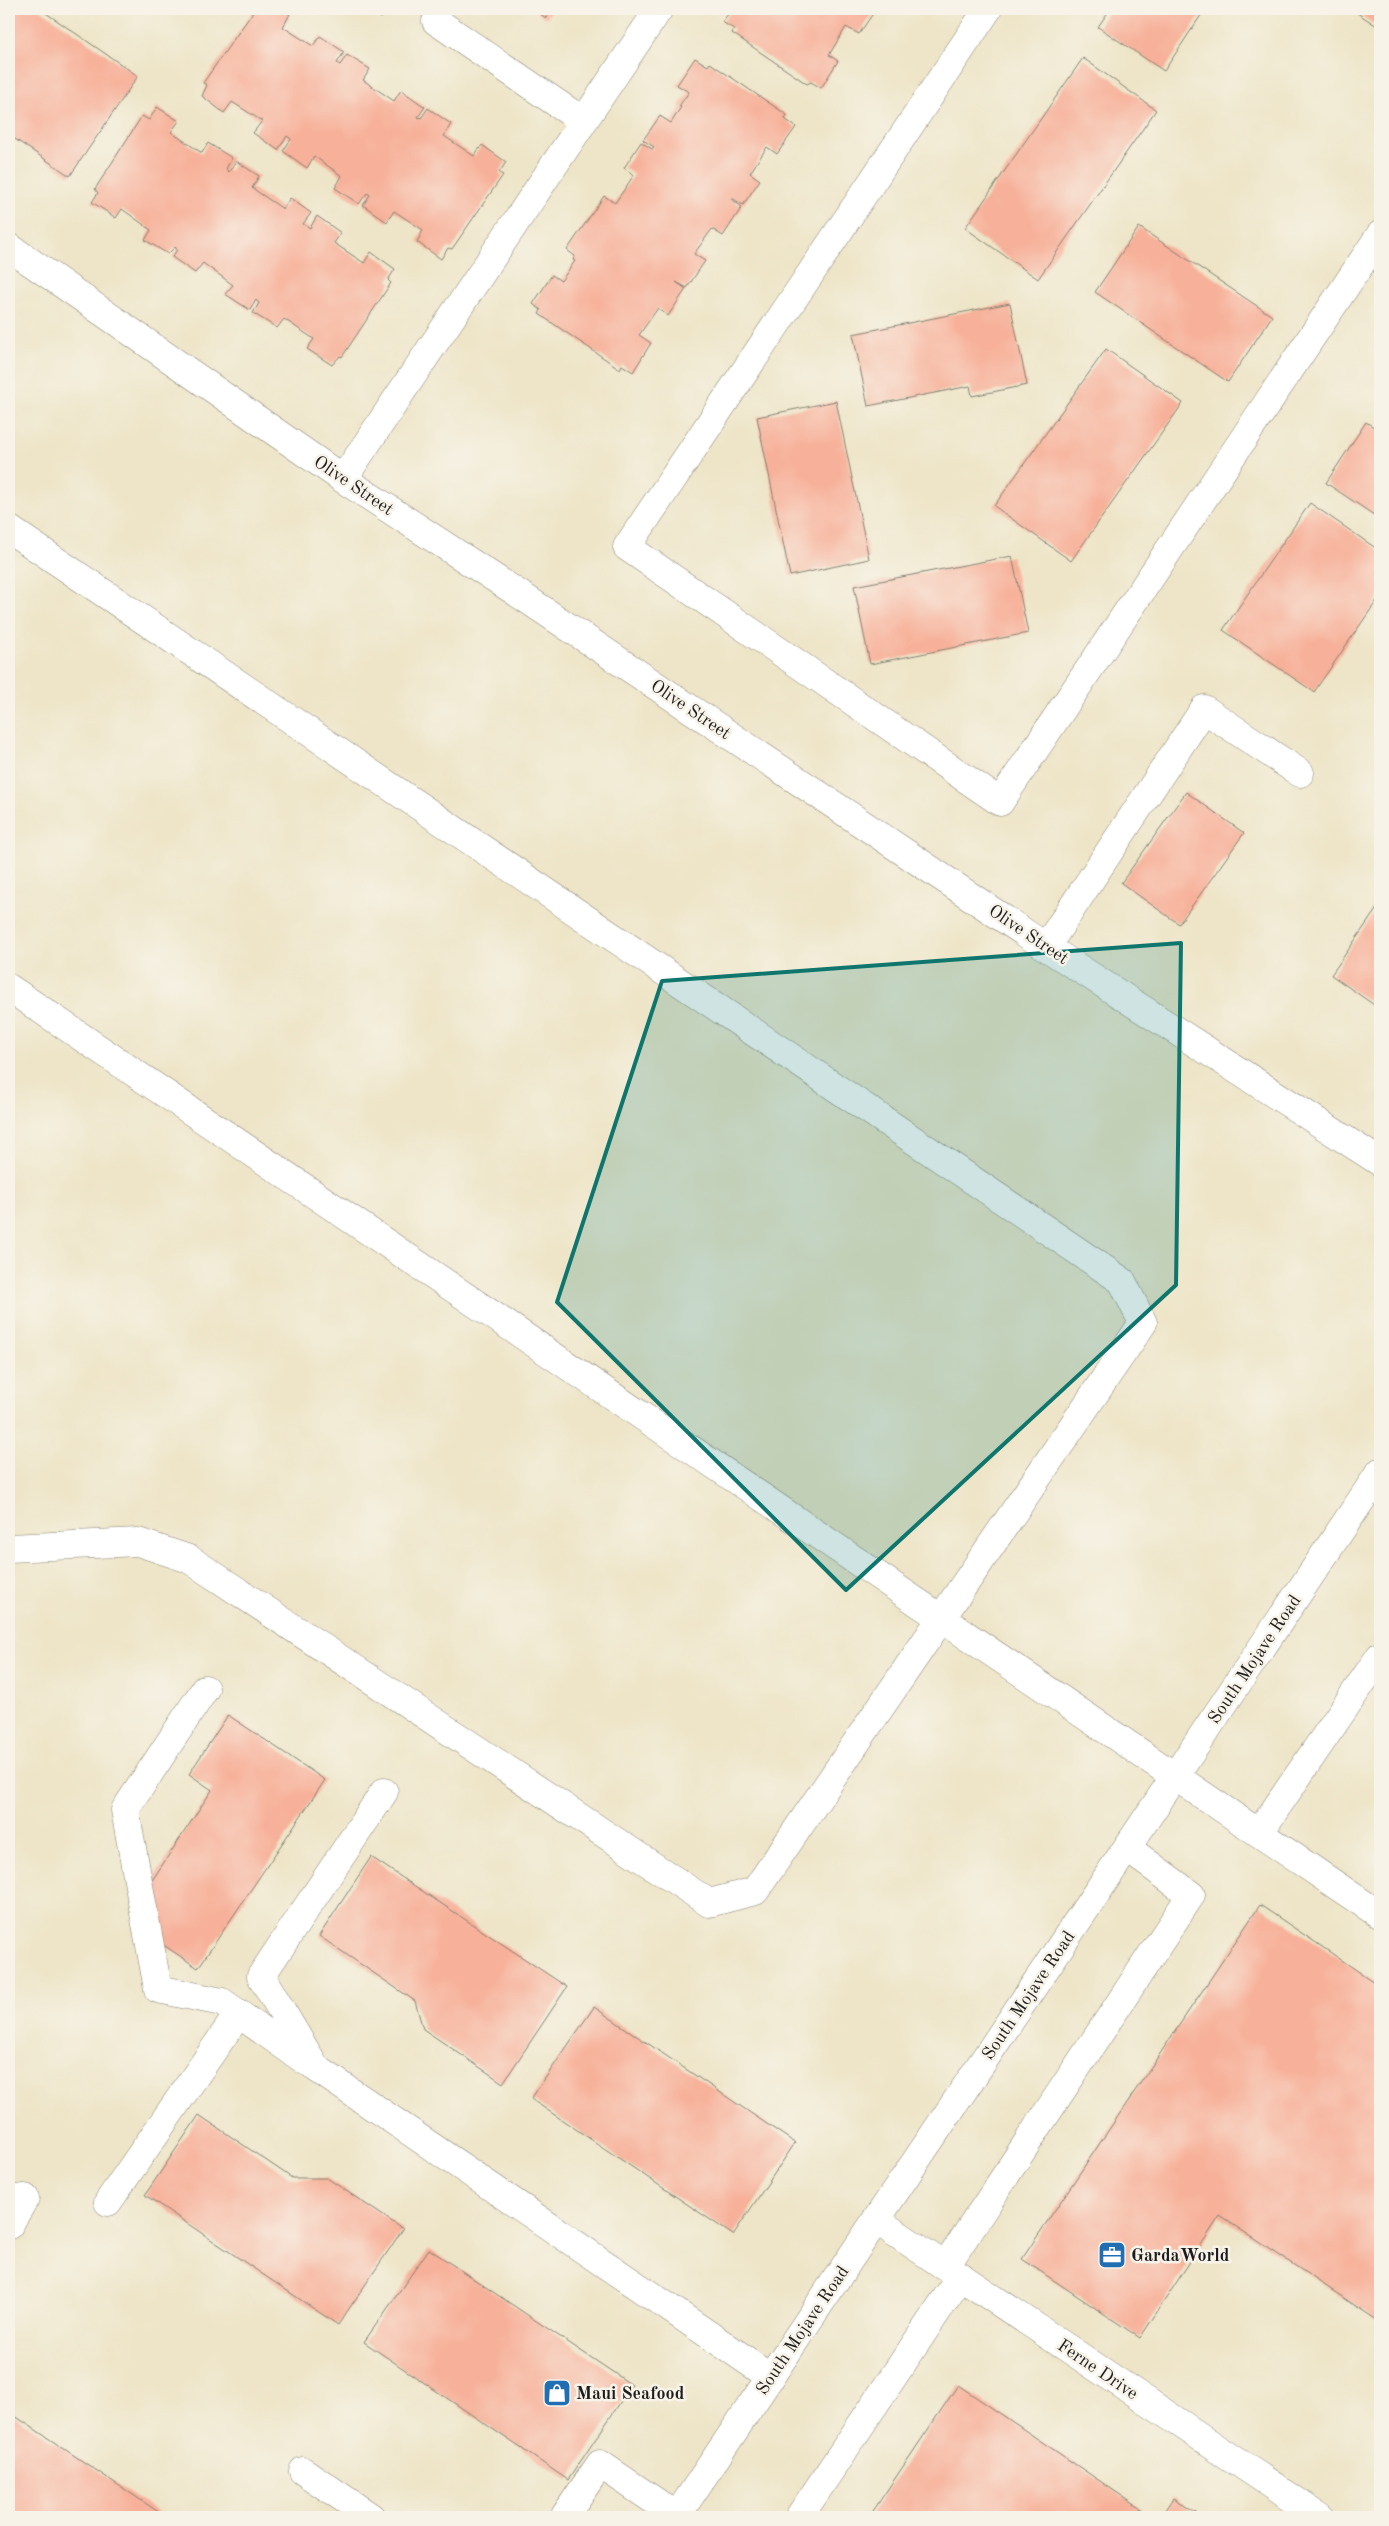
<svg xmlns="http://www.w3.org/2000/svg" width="1389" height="2526" font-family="'Old Standard TT',serif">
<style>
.building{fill:#f7b19a}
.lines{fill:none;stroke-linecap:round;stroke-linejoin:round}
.minor-casing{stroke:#858072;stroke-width:29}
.minor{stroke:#fff;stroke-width:28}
.marked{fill:#0f766e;fill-opacity:0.2;stroke:#0f766e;stroke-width:4;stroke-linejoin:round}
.labels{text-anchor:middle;stroke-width:5;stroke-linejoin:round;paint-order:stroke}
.street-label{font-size:18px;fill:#1c1c1c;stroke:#f7f3e8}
.poi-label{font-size:18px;font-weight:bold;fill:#1c1c1c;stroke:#f7f3e8;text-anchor:start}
</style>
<rect width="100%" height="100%" fill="#f7f3e8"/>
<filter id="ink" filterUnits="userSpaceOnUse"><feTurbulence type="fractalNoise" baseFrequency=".02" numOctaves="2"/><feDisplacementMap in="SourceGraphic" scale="10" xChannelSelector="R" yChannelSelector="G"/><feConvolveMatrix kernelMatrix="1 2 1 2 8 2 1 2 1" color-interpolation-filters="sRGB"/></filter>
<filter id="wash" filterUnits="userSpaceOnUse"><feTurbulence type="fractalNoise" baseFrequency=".0096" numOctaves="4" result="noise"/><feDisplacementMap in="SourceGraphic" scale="20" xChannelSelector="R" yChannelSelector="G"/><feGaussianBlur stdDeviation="1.12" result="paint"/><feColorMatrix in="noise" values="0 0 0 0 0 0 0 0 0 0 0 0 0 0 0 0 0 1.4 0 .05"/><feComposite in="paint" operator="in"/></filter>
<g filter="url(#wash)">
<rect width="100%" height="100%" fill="#eee5c8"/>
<g id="blocks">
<!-- building -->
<g class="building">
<path d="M 9,9 L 40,9 L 138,76 L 70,176 L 9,135 Z"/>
<path d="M 255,9 L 281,9 L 290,14 L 283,27 L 313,46 L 320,36 L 344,52 L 337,63 L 340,65 L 347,55 L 370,69 L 363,80 L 394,101 L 401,90 L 425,107 L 418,117 L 421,118 L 428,108 L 451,124 L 444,136 L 474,156 L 482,145 L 506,162 L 499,173 L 503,175 L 452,249 L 448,248 L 441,259 L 417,242 L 423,230 L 394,211 L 387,222 L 363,205 L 370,195 L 367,193 L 359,204 L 335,188 L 342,176 L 314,156 L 307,168 L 283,151 L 291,139 L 287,136 L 278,150 L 253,133 L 262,121 L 232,102 L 224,113 L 202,96 L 207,85 L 203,83 Z"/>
<path d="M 358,9 L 388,9 L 381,18 L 369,10 L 366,14 Z"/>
<path d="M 533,9 L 553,9 L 546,18 Z"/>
<path d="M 732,9 L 876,9 L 859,34 L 846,27 L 829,55 L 838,61 L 821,88 L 811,82 L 807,84 L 732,33 L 734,29 L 722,22 Z"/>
<path d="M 1110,9 L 1205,9 L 1164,71 L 1098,27 Z"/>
<path d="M 1351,9 L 1380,9 L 1380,28 Z"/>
<path d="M 695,58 L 708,66 L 710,63 L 787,115 L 785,119 L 796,127 L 777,154 L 767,147 L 750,173 L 760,180 L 743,205 L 732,198 L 731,199 L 742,207 L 723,236 L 712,229 L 694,254 L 705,261 L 687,288 L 676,282 L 686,289 L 668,316 L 658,308 L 639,335 L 651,343 L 633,372 L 622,365 L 620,369 L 539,314 L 541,310 L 533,304 L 552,275 L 561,281 L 575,261 L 573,260 L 575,256 L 567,250 L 604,196 L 615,203 L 634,175 L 624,168 L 641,142 L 652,149 L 654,147 L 643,140 L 660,116 L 671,123 L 681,107 L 679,106 L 689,92 L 677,85 Z"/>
<path d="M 1083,58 L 1156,110 L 1038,279 L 965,228 Z"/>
<path d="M 157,107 L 179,121 L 171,132 L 202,153 L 208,143 L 232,158 L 226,169 L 229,172 L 236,161 L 259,176 L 252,188 L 283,209 L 290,198 L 311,213 L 303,224 L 310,228 L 317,216 L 341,233 L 334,243 L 364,263 L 371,252 L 395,269 L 388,280 L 391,283 L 342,357 L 340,356 L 332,365 L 307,349 L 314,339 L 284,319 L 277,328 L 253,313 L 259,303 L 256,300 L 250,310 L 225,294 L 233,285 L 203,263 L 195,273 L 172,257 L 177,250 L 175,247 L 168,254 L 145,240 L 151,230 L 122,209 L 116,218 L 92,202 L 98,193 L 95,189 L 142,116 L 149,120 Z"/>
<path d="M 1139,227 L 1272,316 L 1228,382 L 1095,292 Z"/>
<path d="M 1010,303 L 1027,385 L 972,396 L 970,386 L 868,406 L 853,334 Z"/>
<path d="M 1106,349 L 1183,403 L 1071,561 L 994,506 Z"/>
<path d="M 836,401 L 869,559 L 790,576 L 757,417 Z"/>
<path d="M 1366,422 L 1380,431 L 1380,519 L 1326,483 Z"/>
<path d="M 1310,503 L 1380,551 L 1380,596 L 1314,692 L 1223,630 Z"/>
<path d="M 1012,556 L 1028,633 L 870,664 L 854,586 Z"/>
<path d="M 1186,792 L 1244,833 L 1179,924 L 1121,883 Z"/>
<path d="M 1380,904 L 1380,1009 L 1331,975 Z"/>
<path d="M 228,1715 L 325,1780 L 198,1968 L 153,1938 L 145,1891 L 212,1790 L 189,1774 Z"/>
<path d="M 371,1857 L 567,1987 L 503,2083 L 423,2029 L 415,2001 L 319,1936 Z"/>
<path d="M 1260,1905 L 1380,1986 L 1380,2322 L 1220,2216 L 1140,2338 L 1022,2259 Z"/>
<path d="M 594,2007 L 795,2143 L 733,2235 L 531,2099 Z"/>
<path d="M 199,2115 L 292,2178 L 327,2178 L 403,2229 L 338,2325 L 145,2195 Z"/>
<path d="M 429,2249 L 632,2385 L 568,2480 L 364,2342 Z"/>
<path d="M 958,2385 L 1153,2517 L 869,2517 Z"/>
<path d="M 9,2412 L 166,2517 L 9,2517 Z"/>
<path d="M 1173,2498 L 1202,2517 L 1160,2517 Z"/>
</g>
</g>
</g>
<g filter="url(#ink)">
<use href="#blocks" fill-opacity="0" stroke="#858072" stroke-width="1"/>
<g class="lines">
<defs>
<g id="minor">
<path d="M 988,9 L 627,547 L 1000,802 L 1380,235"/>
<path d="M 436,21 L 583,121"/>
<path d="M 9,247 L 343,479 L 525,598 L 1046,947 L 1380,1162"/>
<path d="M 343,479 L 659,9"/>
<path d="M 9,529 L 1122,1281 L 1143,1323 L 755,1891 L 709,1903 L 189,1559 L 138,1542 L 9,1548"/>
<path d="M 1046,947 L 1204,709 L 1300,773"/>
<path d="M 9,988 L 1380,1915"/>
<path d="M 205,1689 L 125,1810 L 158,1989 L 222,2002 L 307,2062"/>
<path d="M 384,1792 L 261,1976 L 316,2068 L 771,2377"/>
<path d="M 1259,1833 L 1380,1656"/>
<path d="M 9,2200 L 25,2198 L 9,2225"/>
<path d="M 108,2202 L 239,2013"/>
<path d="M 876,2220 L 1320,2517"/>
<path d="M 945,2267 L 1191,1895 L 1127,1848"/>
<path d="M 303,2471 L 371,2517"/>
<path d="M 564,2517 L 600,2464 L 677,2516"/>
<path d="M 676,2517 L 1380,1472"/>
<path d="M 799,2517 L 961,2276"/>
</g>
</defs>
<!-- minor casing -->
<use href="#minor" class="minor-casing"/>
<!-- minor -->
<use href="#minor" class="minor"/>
</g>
</g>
<!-- marked area -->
<path class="marked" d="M 1181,943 L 1176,1285 L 846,1590 L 557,1302 L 662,981 Z"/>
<!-- icons -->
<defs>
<symbol id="office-square" viewBox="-11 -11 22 22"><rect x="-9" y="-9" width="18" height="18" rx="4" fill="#1f6fb2" stroke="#f7f3e8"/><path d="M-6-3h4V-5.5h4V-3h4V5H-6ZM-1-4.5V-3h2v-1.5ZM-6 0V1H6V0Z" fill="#fff"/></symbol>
<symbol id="shop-square" viewBox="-11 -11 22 22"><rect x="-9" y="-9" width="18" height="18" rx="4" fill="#1f6fb2" stroke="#f7f3e8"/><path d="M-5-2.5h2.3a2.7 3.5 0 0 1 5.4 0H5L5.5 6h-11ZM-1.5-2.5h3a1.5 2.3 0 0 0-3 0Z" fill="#fff"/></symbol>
</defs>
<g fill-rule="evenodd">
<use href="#office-square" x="1096" y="2239" width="32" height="32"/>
<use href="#shop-square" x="541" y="2377" width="32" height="32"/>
</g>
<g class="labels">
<!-- street labels -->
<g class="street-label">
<text transform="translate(354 485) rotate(34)" y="6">Olive Street</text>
<text transform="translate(691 709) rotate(34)" y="6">Olive Street</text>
<text transform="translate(1029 934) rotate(34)" y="6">Olive Street</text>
<text transform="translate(1254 1659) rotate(-56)" y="6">South Mojave Road</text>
<text transform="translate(1028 1995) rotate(-56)" y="6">South Mojave Road</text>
<text transform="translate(802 2330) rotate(-56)" y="6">South Mojave Road</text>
<text transform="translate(1098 2369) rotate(34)" y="6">Ferne Drive</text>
</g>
<!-- poi labels -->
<g class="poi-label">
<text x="1131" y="2261">GardaWorld</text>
<text x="576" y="2399">Maui Seafood</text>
</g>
</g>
<!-- margin -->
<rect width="1389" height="2526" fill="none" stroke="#f7f3e8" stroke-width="30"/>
</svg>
